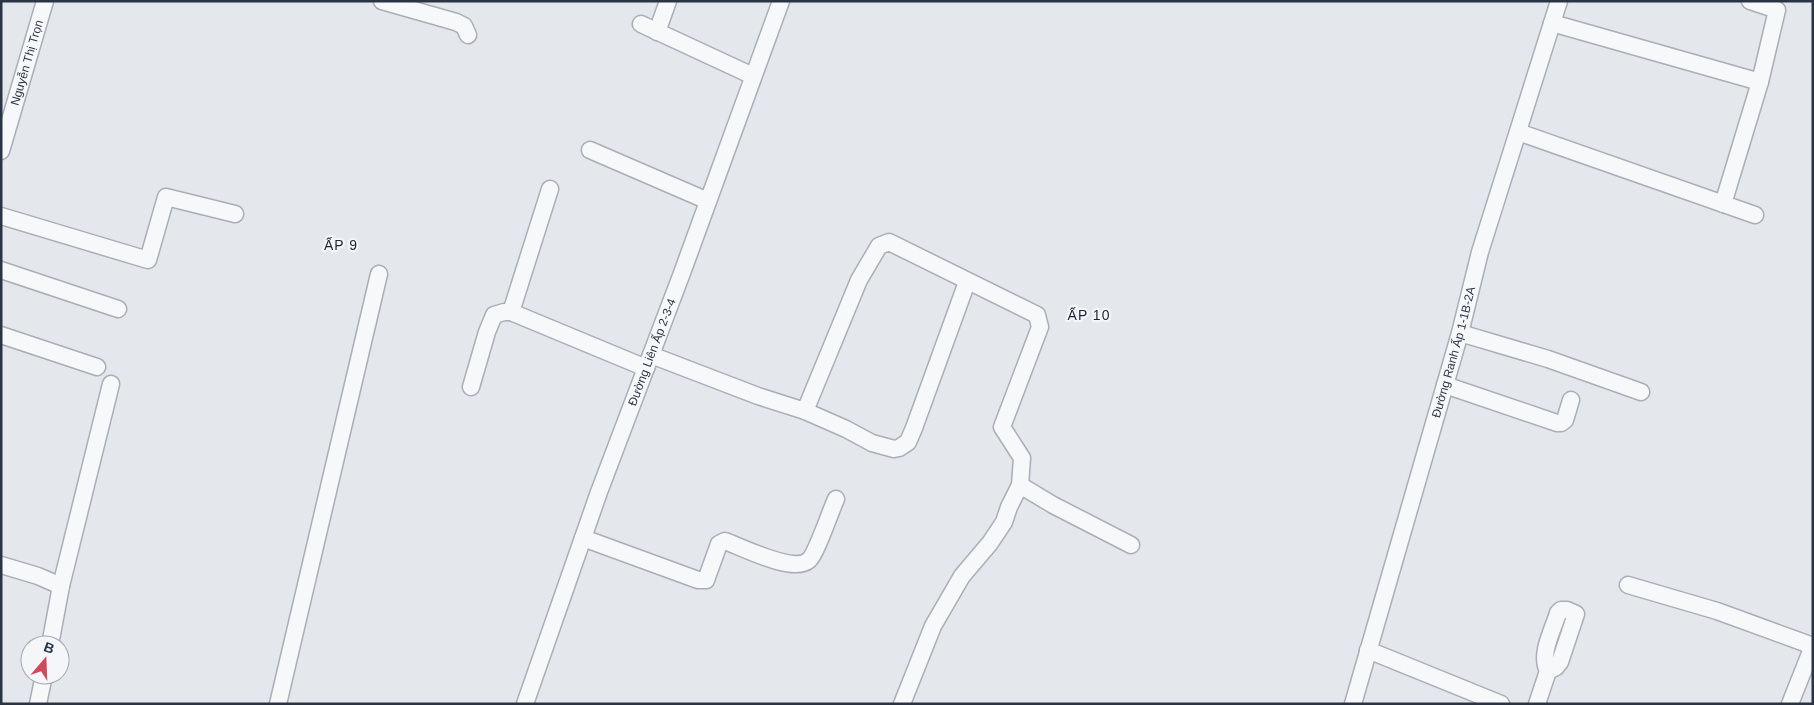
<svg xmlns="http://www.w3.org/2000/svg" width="1814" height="705" font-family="Arial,sans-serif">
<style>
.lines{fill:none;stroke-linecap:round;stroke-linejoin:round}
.minor-casing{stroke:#a9aeb7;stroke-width:19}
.minor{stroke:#f7f8fa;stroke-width:16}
.labels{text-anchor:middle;stroke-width:4.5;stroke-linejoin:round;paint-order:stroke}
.street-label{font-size:12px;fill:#2b3445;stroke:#f4f6f9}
.neighbourhood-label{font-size:14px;letter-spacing:1px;fill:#1d2536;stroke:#f4f6f9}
</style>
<rect width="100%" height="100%" fill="#e4e7ec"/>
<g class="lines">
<defs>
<g id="minor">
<path d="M 382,1 L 456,22 L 464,26 L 468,35"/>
<path d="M 1552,23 L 1760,82 L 1777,10 L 1750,1"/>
<path d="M 641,24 L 753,76"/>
<path d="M 657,32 L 668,1"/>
<path d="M 1518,132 L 1755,215"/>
<path d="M 590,150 L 708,201"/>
<path id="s1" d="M 1,151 L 45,1"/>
<path d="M 550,189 L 511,312 L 646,368"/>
<path d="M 1723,204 L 1760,82"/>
<path d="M 1,216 L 148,260 L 166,197 L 235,214"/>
<path d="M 1,270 L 118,309"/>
<path d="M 1460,333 L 1548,359 L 1641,392"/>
<path d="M 1,335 L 97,367"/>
<path d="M 651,355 L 758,396 L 805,411 L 859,280 L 879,246 L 889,242 L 1037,315 L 1040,327 L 1002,427 L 1022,458 L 1020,485 L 1009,507 L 1004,522 L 990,543 L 962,576 L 933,626 L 902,704"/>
<path d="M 1445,385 L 1557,423 L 1561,423 L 1565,420 L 1571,400"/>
<path d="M 471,387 L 487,332 L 494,315 L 504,312 L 511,312"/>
<path d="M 805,411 L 846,429 L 872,443 L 894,449 L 899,448 L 908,442 L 914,428 L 967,282"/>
<path d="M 1020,485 L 1053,505 L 1131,545"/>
<path d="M 583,538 L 698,580 L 706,580 L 719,544 L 725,541 C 744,548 794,574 809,560 C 816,554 831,510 836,499"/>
<path d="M 1,565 L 38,576 L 61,586 L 50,645"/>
<path d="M 1628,585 L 1717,611 L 1813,646"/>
<path d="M 61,586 L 111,384"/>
<path d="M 1368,650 L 1501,704"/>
<path d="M 38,704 L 44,675"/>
<path d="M 278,704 L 379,274"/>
<path id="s2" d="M 525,704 L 599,492 L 682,273 L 781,1"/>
<path id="s3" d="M 1353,704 L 1460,333 L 1480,252 L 1559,1"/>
<path d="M 1537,704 L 1548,671 L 1556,667 L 1560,662 L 1576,614 L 1567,610 L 1561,610 L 1558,613 C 1553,630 1539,654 1548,671"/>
<path d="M 1790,704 L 1813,646"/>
</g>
</defs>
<!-- minor casing -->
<use href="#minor" class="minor-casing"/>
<!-- minor -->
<use href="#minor" class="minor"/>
</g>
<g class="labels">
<!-- street labels -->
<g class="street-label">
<text dy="4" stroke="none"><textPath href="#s1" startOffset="92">Nguyễn Thị Trọn</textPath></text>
<text dy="4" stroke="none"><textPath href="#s2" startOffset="374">Đường Liên Ấp 2-3-4</textPath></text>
<text dy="4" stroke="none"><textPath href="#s3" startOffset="366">Đường Ranh Ấp 1-1B-2A</textPath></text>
</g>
<!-- neighbourhood labels -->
<g class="neighbourhood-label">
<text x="341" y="250">ẤP 9</text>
<text x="1089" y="320">ẤP 10</text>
</g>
</g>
<!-- border -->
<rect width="1814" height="705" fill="none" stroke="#2b3445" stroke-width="5"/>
<!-- north arrow -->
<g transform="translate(45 660) rotate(19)"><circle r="24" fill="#f4f6f9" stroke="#a4a8b1"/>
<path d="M0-4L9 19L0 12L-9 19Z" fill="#d1495b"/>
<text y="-8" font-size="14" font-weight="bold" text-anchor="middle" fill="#2b3445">B</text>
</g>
</svg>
